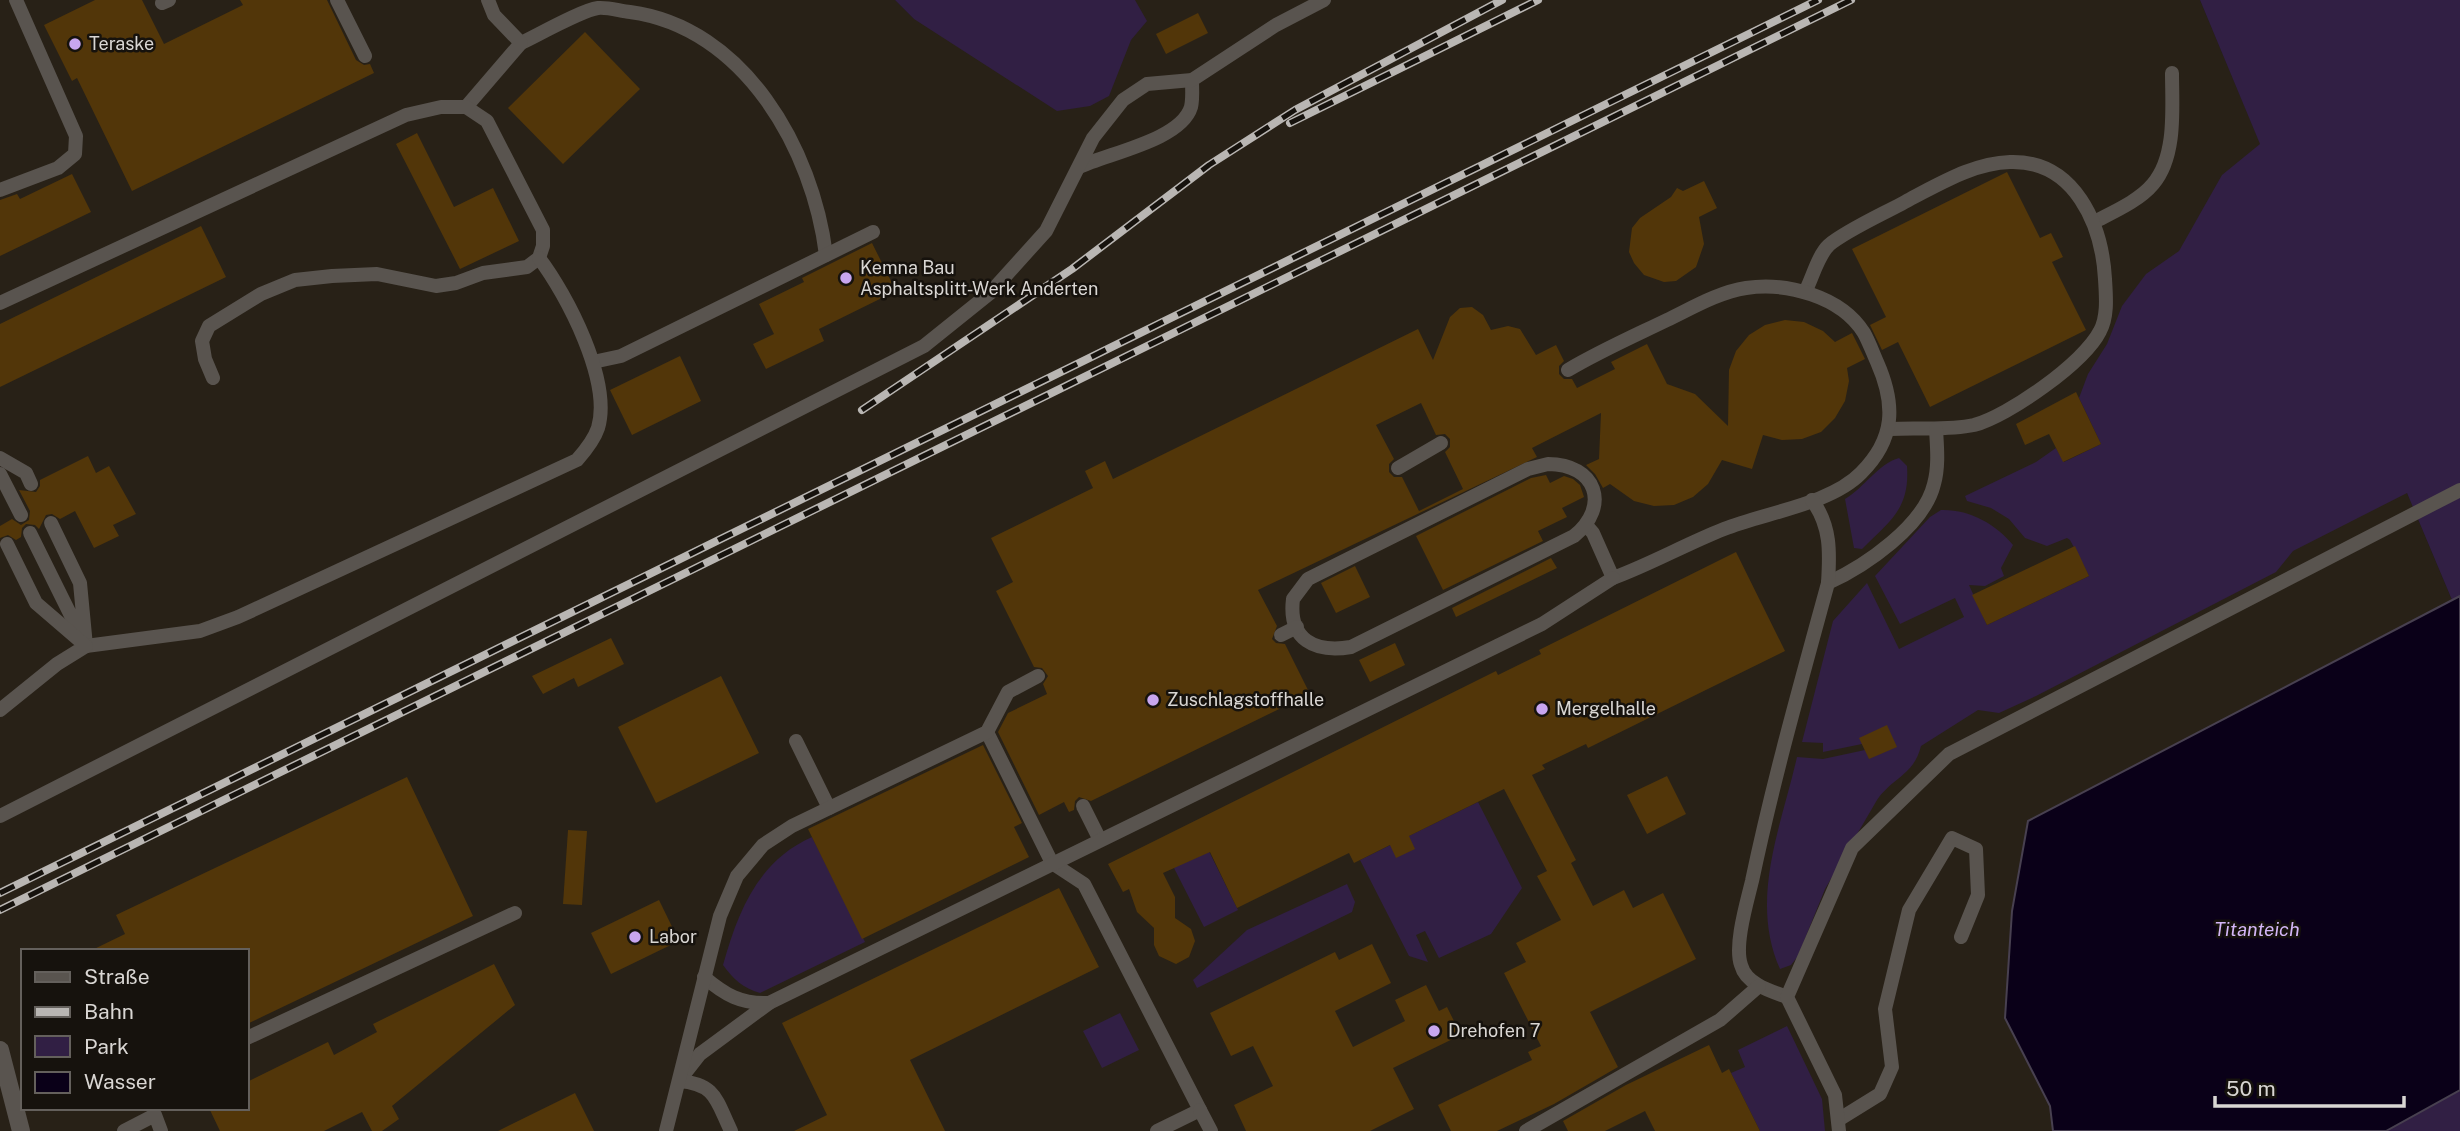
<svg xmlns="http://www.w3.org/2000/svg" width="2460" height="1131" font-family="'Public Sans',sans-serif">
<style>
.built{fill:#282117;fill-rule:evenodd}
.green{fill:#311f44}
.water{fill:#0a0018;stroke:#484050;stroke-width:2}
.building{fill:#523609;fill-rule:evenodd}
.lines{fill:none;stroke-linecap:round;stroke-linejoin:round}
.service{stroke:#59544f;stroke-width:14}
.minor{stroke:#59544f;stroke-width:18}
.rail-casing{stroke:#b9b6b3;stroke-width:8}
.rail{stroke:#16120d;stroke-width:5;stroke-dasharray:16;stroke-linecap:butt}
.poi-dot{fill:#c8a6ef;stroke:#16120d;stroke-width:2.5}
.labels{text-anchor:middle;stroke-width:5;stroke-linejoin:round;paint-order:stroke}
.poi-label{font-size:18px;fill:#d9d6d3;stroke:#16120d;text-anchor:start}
.water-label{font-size:19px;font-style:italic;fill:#d3b6f6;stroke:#16120d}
</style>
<rect width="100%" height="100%" fill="#1f1b16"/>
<!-- built -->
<path class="built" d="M 0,0 L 895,0 L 914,19 L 976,0 L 2200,0 L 2452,600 L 2028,821 L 2012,911 L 2005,1017 L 2050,1106 L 2053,1131 L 0,1131 ZM 23,951 L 247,951 L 247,1108 L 23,1108 Z"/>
<!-- green -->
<g class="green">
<path d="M 895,0 L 1135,0 L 1147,21 L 1131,40 L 1109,96 L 1090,106 L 1057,111 L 914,19 Z"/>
<path d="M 2200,0 L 2460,0 L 2460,596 L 2452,600 L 2407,493 L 2293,551 L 2276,572 L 2036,696 L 1999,713 L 1978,710 L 1921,746 C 1914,775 1893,777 1877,800 L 1825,889 L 1798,956 L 1791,965 L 1780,969 C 1749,900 1781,827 1797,757 L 1823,759 L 1865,750 L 1862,744 L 1823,752 L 1823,743 L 1802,742 L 1833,621 L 1867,583 L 1899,649 L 1964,617 L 1955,598 L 1900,624 L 1875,576 L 1930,517 L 1941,510 C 1969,509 1996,524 2013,545 L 2001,568 L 2004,576 L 1985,586 L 1969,585 L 1987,625 L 2089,576 L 2070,540 L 2067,538 L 2047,546 L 2025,538 L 2009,519 L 1991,508 L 1967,501 L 1965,496 L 2036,462 L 2056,448 L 2064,462 L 2101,444 L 2079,398 L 2088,374 L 2107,344 L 2122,306 L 2146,274 L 2179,251 L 2222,175 L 2260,144 Z"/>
<path d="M 1899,458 L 1907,466 C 1910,509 1890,521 1862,549 L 1854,548 L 1845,499 C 1864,488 1879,463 1899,458 Z"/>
<path d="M 1478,802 L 1522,888 L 1491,934 L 1439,958 L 1425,931 L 1416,935 L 1428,962 L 1409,956 L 1360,860 Z"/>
<path d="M 1194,821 L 1238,910 L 1204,927 L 1174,868 Z"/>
<path d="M 812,837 L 865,942 L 760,993 C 743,988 733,979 723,965 C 738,911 758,861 812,837 Z"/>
<path d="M 1347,884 L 1355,902 L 1352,912 L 1197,988 L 1193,980 L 1247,930 Z"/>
<path d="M 1120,1013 L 1139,1050 L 1102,1068 L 1083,1031 Z"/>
<path d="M 1787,1026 L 1822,1099 L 1825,1131 L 1760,1131 L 1731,1073 L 1745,1067 L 1738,1050 Z"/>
<path d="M 2460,1090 L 2460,1131 L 2386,1131 L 2453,1093 Z"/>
</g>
<!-- water -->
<path class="water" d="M 2460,596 L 2460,1090 L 2386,1131 L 2053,1131 L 2050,1106 L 2005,1018 L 2012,911 L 2028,821 Z"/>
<!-- building -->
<g class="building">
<path d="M 95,0 L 142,0 L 164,44 L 243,5 L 240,0 L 327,0 L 356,60 L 364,65 L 370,64 L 374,73 L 132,191 L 77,78 L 72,81 L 44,25 Z"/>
<path d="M 1198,13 L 1208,33 L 1166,54 L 1156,34 Z"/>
<path d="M 585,32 L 640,89 L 563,164 L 508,108 Z"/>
<path d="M 417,133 L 454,207 L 493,188 L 519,241 L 460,269 L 396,144 Z"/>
<path d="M 2007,172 L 2040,238 L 2051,233 L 2063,257 L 2052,262 L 2086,330 L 1930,407 L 1898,342 L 1882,350 L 1870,325 L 1886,317 L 1852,249 Z"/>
<path d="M 72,174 L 91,212 L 0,256 L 0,200 L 17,194 L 20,199 Z"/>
<path d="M 1704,181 L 1717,208 L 1699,217 L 1704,244 L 1696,267 L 1676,281 L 1664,282 L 1644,275 L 1634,263 L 1629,252 L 1632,228 L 1640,218 L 1671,197 L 1677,188 L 1683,191 Z"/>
<path d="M 201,226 L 226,277 L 0,387 L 0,324 Z"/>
<path d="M 872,243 L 896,291 L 819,329 L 824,341 L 766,369 L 753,344 L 774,334 L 759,304 L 804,282 L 802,278 Z"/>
<path d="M 1472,307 L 1483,315 L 1491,330 L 1508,326 L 1520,329 L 1536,355 L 1556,345 L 1564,361 L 1559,366 L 1559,374 L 1564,379 L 1572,379 L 1577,388 L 1615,369 L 1611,362 L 1647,344 L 1667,384 L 1695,394 L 1728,426 L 1729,370 L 1736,351 L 1749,335 L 1765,325 L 1785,320 L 1804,322 L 1823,331 L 1835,342 L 1852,333 L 1865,359 L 1847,368 L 1849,381 L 1845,401 L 1835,418 L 1821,432 L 1802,439 L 1782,440 L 1763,435 L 1752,469 L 1722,460 L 1708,484 L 1693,497 L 1674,505 L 1654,506 L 1634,501 L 1610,484 L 1603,488 L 1595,474 L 1586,465 L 1599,459 L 1601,413 L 1532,448 L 1537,457 L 1258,590 L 1277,626 L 1272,639 L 1276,643 L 1285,644 L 1310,694 L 1091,801 L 1079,797 L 1075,801 L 1074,810 L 1069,812 L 1064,802 L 1039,815 L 998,732 L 1008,713 L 1047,694 L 1043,684 L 1048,676 L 1042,668 L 1034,667 L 996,591 L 1013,582 L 991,538 L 1093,488 L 1085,471 L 1105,461 L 1113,479 L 1418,329 L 1433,360 L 1450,317 L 1460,308 ZM 1421,403 L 1436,435 L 1445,434 L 1450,439 L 1450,447 L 1445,452 L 1463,489 L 1419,511 L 1402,477 L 1394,477 L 1389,472 L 1389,464 L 1394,459 L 1376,425 Z"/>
<path d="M 680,356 L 701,401 L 632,435 L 610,390 Z"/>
<path d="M 2076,392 L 2101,444 L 2063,462 L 2049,434 L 2025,445 L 2016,424 Z"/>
<path d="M 88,456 L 96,473 L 109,466 L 136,514 L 113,525 L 119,536 L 94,548 L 75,511 L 60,519 L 52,514 L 46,515 L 39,529 L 35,525 L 26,524 L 22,528 L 21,537 L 16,540 L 8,535 L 0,538 L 0,526 L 12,519 L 21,525 L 29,520 L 30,511 L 19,490 L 36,492 L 40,486 L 40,480 Z"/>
<path d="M 1546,475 L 1550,483 L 1564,476 L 1573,479 L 1580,485 L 1584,497 L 1562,508 L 1567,517 L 1538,531 L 1543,541 L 1443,590 L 1416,536 L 1531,478 Z"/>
<path d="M 2075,546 L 2089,576 L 1987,625 L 1972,595 Z"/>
<path d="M 1736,552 L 1785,651 L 1588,748 L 1586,744 L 1542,765 L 1545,769 L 1532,775 L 1576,860 L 1571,863 L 1593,906 L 1624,890 L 1633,908 L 1663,893 L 1696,959 L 1590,1012 L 1618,1067 L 1554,1104 L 1497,1131 L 1451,1131 L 1438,1105 L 1532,1060 L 1528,1052 L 1541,1046 L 1504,973 L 1526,962 L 1516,943 L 1561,920 L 1537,876 L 1547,871 L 1504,789 L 1409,836 L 1415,849 L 1396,858 L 1390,845 L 1354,863 L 1349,853 L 1237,908 L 1210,852 L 1163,873 L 1175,897 L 1175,918 L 1191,929 L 1195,941 L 1189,957 L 1176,964 L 1159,956 L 1154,945 L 1154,928 L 1137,912 L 1129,889 L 1123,892 L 1108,864 L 1496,671 L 1498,675 L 1541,654 L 1539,650 Z"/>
<path d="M 1551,558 L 1557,568 L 1456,617 L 1452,608 Z"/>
<path d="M 1355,566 L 1370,597 L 1336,613 L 1321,583 Z"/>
<path d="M 611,638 L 624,664 L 578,687 L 574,678 L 543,694 L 532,676 Z"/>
<path d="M 1395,643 L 1405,665 L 1370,682 L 1359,660 Z"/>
<path d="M 721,676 L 759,753 L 656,803 L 618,727 Z"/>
<path d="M 1887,725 L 1897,747 L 1869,759 L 1859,738 Z"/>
<path d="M 983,745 L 1022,823 L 1014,827 L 1029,857 L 862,939 L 808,829 Z"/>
<path d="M 1667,776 L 1686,814 L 1647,834 L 1627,795 Z"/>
<path d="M 407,777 L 473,916 L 247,1024 L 247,951 L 90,951 L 125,934 L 116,915 Z"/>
<path d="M 568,830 L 587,831 L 582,905 L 563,904 Z"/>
<path d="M 1059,888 L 1099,967 L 910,1060 L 945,1131 L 794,1131 L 827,1115 L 782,1023 Z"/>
<path d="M 659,900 L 679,941 L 611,974 L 591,933 Z"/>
<path d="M 1372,944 L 1391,983 L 1335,1011 L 1353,1047 L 1405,1021 L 1395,1000 L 1426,985 L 1439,1011 L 1447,1007 L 1461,1035 L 1393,1068 L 1414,1109 L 1370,1131 L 1246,1131 L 1234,1105 L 1273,1086 L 1253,1046 L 1231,1056 L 1210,1013 L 1335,952 L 1339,960 Z"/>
<path d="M 494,964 L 515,1005 L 392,1106 L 399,1119 L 382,1131 L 372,1131 L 362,1112 L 324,1131 L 220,1131 L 209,1108 L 247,1108 L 247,1082 L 328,1042 L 334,1055 L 377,1032 L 373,1024 Z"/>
<path d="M 1709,1045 L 1722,1073 L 1729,1069 L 1760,1131 L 1655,1131 L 1645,1111 L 1605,1131 L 1568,1131 L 1563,1121 L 1626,1085 Z"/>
<path d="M 575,1093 L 594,1131 L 498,1131 Z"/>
</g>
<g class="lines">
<!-- service -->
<g class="service">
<path d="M 337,0 L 365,56"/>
<path d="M 162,3 L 169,0"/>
<path d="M 521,43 C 538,35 582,10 598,8 C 608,7 620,11 630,12 C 744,27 813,149 826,255"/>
<path d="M 466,107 L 521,43 L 494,15 L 488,0"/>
<path d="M 1079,167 C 1109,153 1181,140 1191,107 C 1193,99 1192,88 1192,80"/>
<path d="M 0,190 L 58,168 L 75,154 L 76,136 L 16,0"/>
<path d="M 2094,222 C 2113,212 2139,201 2153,184 C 2177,156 2172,106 2172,73"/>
<path d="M 1805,292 C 1812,279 1818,255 1829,245 C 1848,229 1890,211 1912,198 C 1943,182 1975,163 2010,162 C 2075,160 2102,225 2105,279 C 2106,296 2108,316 2100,331 C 2084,363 2008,416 1974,425 C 1946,431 1918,427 1890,429"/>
<path d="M 0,303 L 406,115 L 441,107 L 466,107 L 487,121 L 543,230 L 543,246 L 539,258 L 527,267 L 483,273 L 456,283 L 436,286 L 377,274 L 332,276 L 295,280 L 261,294 L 209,326 L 202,341 L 205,359 L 213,378"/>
<path d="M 593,362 L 621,356 L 873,232"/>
<path d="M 1568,370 C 1600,351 1634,336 1667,320 C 1692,308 1719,292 1746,288 C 1786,282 1841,296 1864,333 C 1869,342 1873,353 1877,362 C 1896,405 1895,439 1861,473 C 1831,504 1764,513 1724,529 C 1686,544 1651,564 1613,578 L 1593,533 L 1587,526"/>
<path d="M 0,458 L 26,473 L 31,484"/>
<path d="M 1548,464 C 1596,464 1611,506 1574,536 L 1351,647 C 1315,653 1288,640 1293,599 L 1308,579 L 1528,469 Z"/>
<path d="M 1398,468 L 1441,443"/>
<path d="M 0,474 L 21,515"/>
<path d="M 30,533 L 86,646 L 80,583 L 51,523"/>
<path d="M 1828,583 C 1865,566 1924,526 1934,484 C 1939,466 1937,447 1936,429"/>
<path d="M 1281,635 L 1297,627"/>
<path d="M 86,646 L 200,631 L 238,617 L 577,460 C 585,451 594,440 598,428 C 612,381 567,295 539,258"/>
<path d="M 0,710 L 57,664 L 86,646 L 36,603 L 7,544"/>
<path d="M 987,732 L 1052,863 L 1084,884 L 1200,1110 L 1157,1131"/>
<path d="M 796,741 L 829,808"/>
<path d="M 1083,806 L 1100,840"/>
<path d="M 0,816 L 924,346 L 990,293 L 1046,231 L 1093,138 L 1123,100 L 1147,84 L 1192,80 L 1276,25 L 1324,0"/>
<path d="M 1787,997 C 1770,991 1746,984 1741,965 C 1734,945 1747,902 1752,881 C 1773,781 1801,682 1828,583 C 1830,552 1831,526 1812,500"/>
<path d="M 769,1003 L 1542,624 L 1613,578"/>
<path d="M 247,1038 L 515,913"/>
<path d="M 682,1077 L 700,1054 L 769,1003 C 741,1004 725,995 704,977"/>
<path d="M 679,1081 C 716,1084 716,1100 731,1131"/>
<path d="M 1200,1110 L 1211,1131"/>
<path d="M 1838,1120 L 1880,1094 L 1892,1067 L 1885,1009 L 1909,910 L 1952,838 L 1976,849 L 1978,895 L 1961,937"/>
<path d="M 124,1131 L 155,1115 L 161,1131"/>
<path d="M 666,1131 L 720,916 L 737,876 L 763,845 L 792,826 L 987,732 L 1008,692 L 1038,676"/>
<path d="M 1526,1131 L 1720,1020 L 1759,986"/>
<path d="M 1839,1131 L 1835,1095 L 1787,997 L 1852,848 L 1949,754 L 2460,490"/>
</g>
<!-- minor -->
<path class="minor" d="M 0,1050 L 21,1131"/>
<defs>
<g id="rail">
<path d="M 1290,123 L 1538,0"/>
<path d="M 862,410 L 1072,269 L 1209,165 L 1295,110 L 1502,0"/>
<path d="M 0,893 L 1818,0"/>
<path d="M 0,910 L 1851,0"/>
</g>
</defs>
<!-- rail casing -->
<use href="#rail" class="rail-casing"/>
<!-- rail -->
<use href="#rail" class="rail"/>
</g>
<!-- markers -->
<g class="poi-dot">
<circle cx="75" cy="44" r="7"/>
<circle cx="846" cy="278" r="7"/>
<circle cx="1153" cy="700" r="7"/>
<circle cx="1542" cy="709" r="7"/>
<circle cx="635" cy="937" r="7"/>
<circle cx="1434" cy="1031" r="7"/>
</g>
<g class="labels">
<!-- poi labels -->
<g class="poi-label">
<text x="89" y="50">Teraske</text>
<text x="860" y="274">Kemna Bau<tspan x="860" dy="21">Asphaltsplitt-Werk Anderten</tspan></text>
<text x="1167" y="706">Zuschlagstoffhalle</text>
<text x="1556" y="715">Mergelhalle</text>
<text x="649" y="943">Labor</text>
<text x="1448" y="1037">Drehofen 7</text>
</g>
<!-- water labels -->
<g class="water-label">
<text x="2257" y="936">Titanteich</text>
</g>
</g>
<!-- legend -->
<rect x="21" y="949" width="228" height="161" fill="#16120d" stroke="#64605c" stroke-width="2"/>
<rect x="35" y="972" width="35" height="10" fill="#59544f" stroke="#64605c" stroke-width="2"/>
<text x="84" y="984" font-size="21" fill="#d9d6d3">Straße</text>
<rect x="35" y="1007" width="35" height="10" fill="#b9b6b3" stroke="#64605c" stroke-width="2"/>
<text x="84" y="1019" font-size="21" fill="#d9d6d3">Bahn</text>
<rect x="35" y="1036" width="35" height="21" fill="#311f44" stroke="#64605c" stroke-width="2"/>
<text x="84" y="1054" font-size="21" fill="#d9d6d3">Park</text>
<rect x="35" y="1072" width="35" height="21" fill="#0a0018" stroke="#64605c" stroke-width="2"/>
<text x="84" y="1089" font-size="21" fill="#d9d6d3">Wasser</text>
<!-- scale -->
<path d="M2215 1096v10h189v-10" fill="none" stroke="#d9d6d3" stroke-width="3.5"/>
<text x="2226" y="1096" font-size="21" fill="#d9d6d3" stroke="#16120d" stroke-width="5" paint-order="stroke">50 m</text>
</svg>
